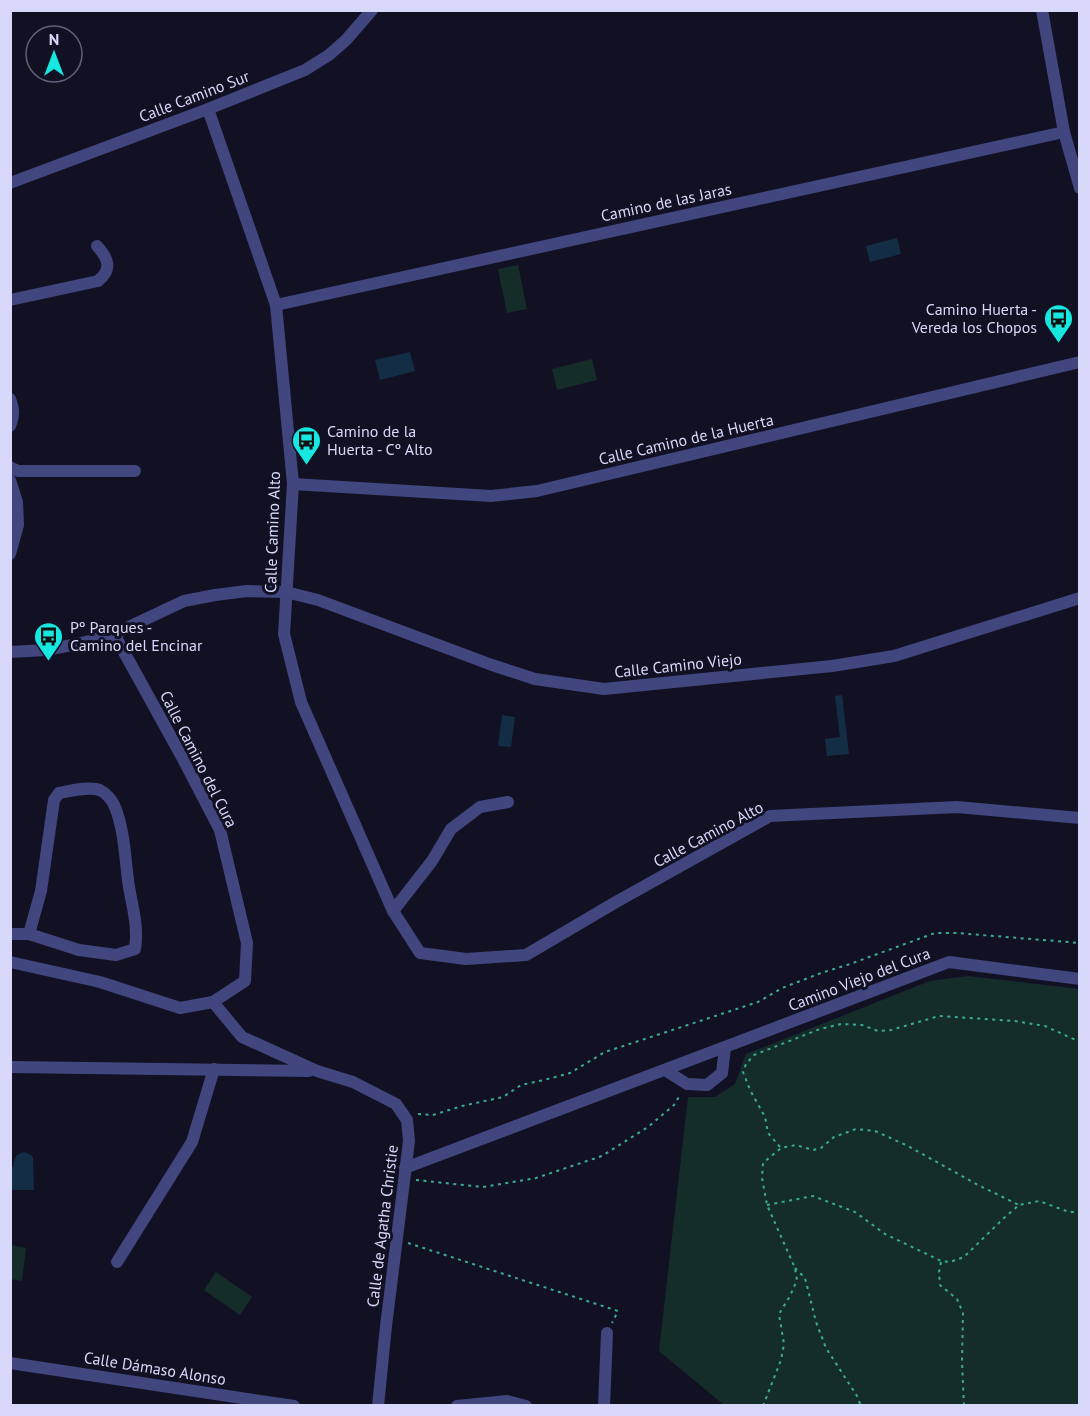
<svg xmlns="http://www.w3.org/2000/svg" width="1090" height="1416" font-family="'PT Sans',sans-serif">
<style>
.green{fill:#152d29}
.water{fill:#132d45}
.lines{fill:none;stroke-linecap:round;stroke-linejoin:round}
.path{stroke:#3bab96;stroke-width:2;stroke-dasharray:3 4.5;stroke-linecap:butt}
.street{stroke:#41467e;stroke-width:12}
.labels{text-anchor:middle;stroke-width:6;stroke-linejoin:round;paint-order:stroke}
.street-label{font-size:16px;fill:#d8d8fb;stroke:#121124}
.poi-label{font-size:16px;fill:#d8d8fb;stroke:#121124;text-anchor:start}
</style>
<rect width="100%" height="100%" fill="#121124"/>
<!-- green -->
<g class="green">
<path d="M 518,265 L 527,309 L 507,313 L 498,269 Z"/>
<path d="M 592,359 L 597,380 L 557,390 L 552,369 Z"/>
<path d="M 968,976 L 1079,989 L 1079,1405 L 724,1405 L 659,1351 L 688,1097 L 715,1097 L 735,1084 L 746,1054 L 930,981 Z"/>
<path d="M 11,1245 L 26,1248 L 22,1281 L 11,1279 Z"/>
<path d="M 216,1272 L 252,1297 L 240,1315 L 204,1290 Z"/>
</g>
<!-- water -->
<g class="water">
<path d="M 897,238 L 901,254 L 870,262 L 866,246 Z"/>
<path d="M 410,352 L 415,371 L 380,380 L 375,360 Z"/>
<path d="M 842,695 L 849,754 L 827,756 L 825,739 L 840,737 L 835,696 Z"/>
<path d="M 502,715 L 515,717 L 511,747 L 498,746 Z"/>
<path d="M 24,1152 L 31,1155 L 33,1158 L 34,1190 L 11,1190 L 11,1167 L 13,1167 C 14,1159 15,1154 24,1152 Z"/>
</g>
<g class="lines">
<!-- path -->
<g class="path">
<path d="M 418,1114 L 433,1115 L 462,1106 L 503,1097 L 521,1085 L 544,1080 L 570,1073 L 605,1052 L 758,1002 L 782,988 L 821,973 L 850,964 L 935,933 L 957,933 L 1080,943"/>
<path d="M 780,1147 L 768,1133 L 765,1117 L 750,1090 L 743,1072 L 746,1064 L 754,1055 L 820,1029 L 841,1024 L 862,1025 L 878,1031 L 891,1030 L 939,1016 L 1015,1021 L 1045,1026 L 1080,1042"/>
<path d="M 416,1180 L 483,1187 L 536,1178 L 602,1156 L 648,1127 L 674,1105 L 680,1095"/>
<path d="M 767,1205 L 813,1196 L 855,1212 L 885,1234 L 941,1261 L 950,1262 L 964,1257 L 1004,1218 L 1019,1205 L 1039,1201 L 1069,1212 L 1080,1212"/>
<path d="M 408,1243 L 618,1311 L 612,1323"/>
<path d="M 941,1262 L 939,1272 L 940,1285 L 957,1299 L 963,1313 L 962,1362 L 964,1406"/>
<path d="M 795,1268 L 805,1278 L 816,1322 L 826,1348 L 857,1396 L 861,1406"/>
<path d="M 763,1406 L 781,1360 L 784,1344 L 779,1314 L 790,1296 L 797,1280 L 795,1268 L 767,1205 L 762,1178 L 763,1163 L 781,1148 L 796,1145 L 813,1150 L 821,1148 L 834,1137 L 856,1129 L 875,1131 L 908,1146 L 978,1185 L 1019,1205"/>
</g>
<!-- street -->
<g class="street">
<path d="M 1042,10 L 1064,132 L 1080,188"/>
<path d="M 208,109 L 276,305 L 293,484 L 284,634 L 301,702 L 393,911 L 420,953 L 466,959 L 526,955 L 616,902 L 770,816 L 957,807 L 1080,818"/>
<path d="M 10,183 L 208,109 L 305,70 L 329,55 L 346,40 L 372,10"/>
<path d="M 10,300 L 98,281 C 113,269 108,258 97,246"/>
<path d="M 276,305 L 1064,132"/>
<path d="M 10,399 C 14,409 14,416 10,426"/>
<path d="M 10,467 L 18,471 L 135,471"/>
<path d="M 10,480 L 17,502 L 18,525 L 10,554"/>
<path d="M 293,484 L 491,496 L 537,491 L 1080,362"/>
<path d="M 10,652 L 46,650 L 82,643 L 114,634 L 184,601 L 215,595 L 247,591 L 286,592 L 318,600 L 492,665 L 535,679 L 604,689 L 832,666 L 894,656 L 1080,598"/>
<path d="M 393,911 L 432,861 L 451,829 L 480,807 L 508,802"/>
<path d="M 10,934 L 29,934 L 79,950 L 116,955 L 135,949 C 139,924 131,904 128,880 C 125,857 124,829 115,807 C 113,801 106,793 100,790 C 89,786 70,791 59,793 L 54,800 L 41,891 L 29,934"/>
<path d="M 10,962 L 100,982 L 180,1008 L 213,1002 L 245,981 L 247,943 L 220,830 L 182,757 L 114,634"/>
<path d="M 213,1002 L 242,1037 L 317,1071 L 353,1082 L 396,1104 L 407,1120 L 409,1141 L 386,1326 L 378,1406"/>
<path d="M 10,1067 L 309,1071"/>
<path d="M 665,1070 L 687,1084 L 707,1085 L 722,1073 L 725,1048"/>
<path d="M 405,1168 L 949,962 L 1080,979"/>
<path d="M 117,1262 L 192,1142 L 214,1069"/>
<path d="M 10,1363 L 294,1406"/>
<path d="M 457,1406 L 507,1401 L 526,1406"/>
<path d="M 604,1406 L 607,1333"/>
</g>
</g>
<!-- icons -->
<defs>
<symbol id="bus-pin" viewBox="-11 -11 22 30"><path d="M0 17L-7.5 6A9.5 9.5 0 1 1 7.5 6Z" fill="#17e7e1" stroke="#121124"/><path d="M-5-6H5V4H4V6H2V4H-2V6H-4V4H-5ZM-3.5-4V0h7V-4ZM-3.5 1.2v1.5H-2V1.2ZM2 1.2v1.5H3.5V1.2Z" fill="#111"/></symbol>
</defs>
<g fill-rule="evenodd">
<use href="#bus-pin" x="1042" y="302" width="33" height="45"/>
<use href="#bus-pin" x="290" y="424" width="33" height="45"/>
<use href="#bus-pin" x="32" y="620" width="33" height="45"/>
</g>
<g class="labels">
<!-- street labels -->
<g class="street-label">
<text transform="translate(194 96) rotate(-21)" y="6">Calle Camino Sur</text>
<text transform="translate(666 202) rotate(-12)" y="6">Camino de las Jaras</text>
<text transform="translate(686 439) rotate(-13)" y="6">Calle Camino de la Huerta</text>
<text transform="translate(272 532) rotate(-88)" y="6">Calle Camino Alto</text>
<text transform="translate(678 665) rotate(-6)" y="6">Calle Camino Viejo</text>
<text transform="translate(199 759) rotate(63)" y="6">Calle Camino del Cura</text>
<text transform="translate(708 834) rotate(-28)" y="6">Calle Camino Alto</text>
<text transform="translate(859 979) rotate(-21)" y="6">Camino Viejo del Cura</text>
<text transform="translate(382 1226) rotate(-83)" y="6">Calle de Agatha Christie</text>
<text transform="translate(155 1368) rotate(9)" y="6">Calle Dámaso Alonso</text>
</g>
<!-- poi labels -->
<g class="poi-label">
<text x="1037" y="315" text-anchor="end">Camino Huerta -<tspan x="1037" dy="18">Vereda los Chopos</tspan></text>
<text x="327" y="437">Camino de la<tspan x="327" dy="18">Huerta - Cº Alto</tspan></text>
<text x="70" y="633">Pº Parques -<tspan x="70" dy="18">Camino del Encinar</tspan></text>
</g>
</g>
<!-- border -->
<rect width="1090" height="1416" fill="none" stroke="#d8d8fb" stroke-width="24"/>
<!-- north arrow -->
<g transform="translate(54 54)"><circle r="28" fill="#121124" stroke="#61617a" stroke-width="1.5"/>
<path d="M0-4.5L10 22L0 15L-10 22Z" fill="#17e7e1"/>
<text y="-9" font-size="16" font-weight="bold" text-anchor="middle" fill="#d8d8fb">N</text>
</g>
</svg>
